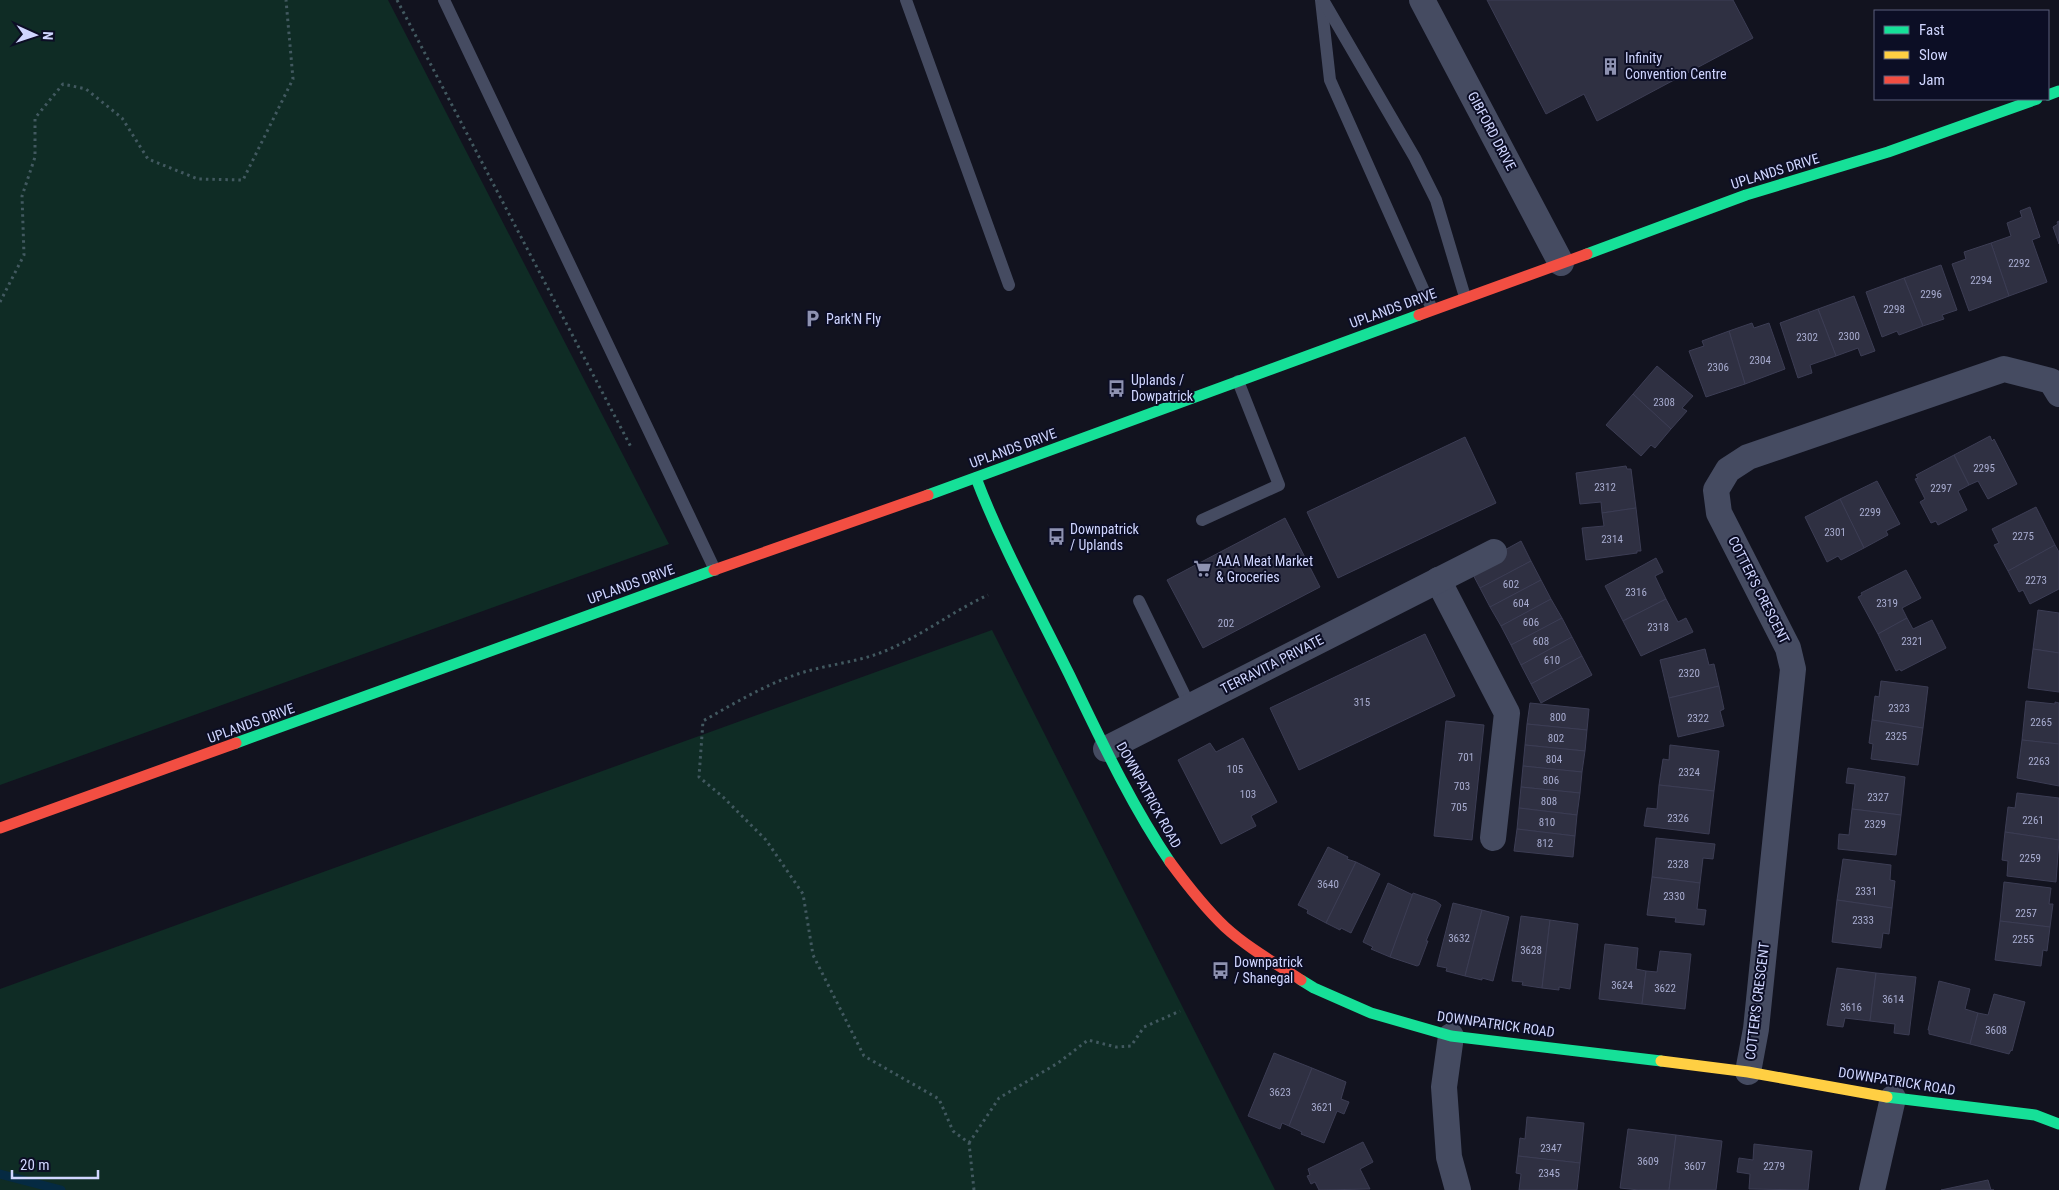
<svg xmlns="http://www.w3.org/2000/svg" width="2059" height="1190" font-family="'Roboto Condensed',sans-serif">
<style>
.green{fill:#0f2c25}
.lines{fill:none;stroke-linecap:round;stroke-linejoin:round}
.stream{stroke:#052a42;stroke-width:9}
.building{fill:#2f3042;stroke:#3c3d54}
.path{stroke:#425960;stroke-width:3;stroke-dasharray:2.5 4;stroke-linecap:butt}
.lane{stroke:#454b61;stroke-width:12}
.street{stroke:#454b61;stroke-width:26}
.fast{stroke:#16e098;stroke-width:11}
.slow{stroke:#ffcf43;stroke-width:11}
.jam{stroke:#f24e42;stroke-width:11}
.labels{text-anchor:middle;stroke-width:4;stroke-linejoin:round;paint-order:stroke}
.number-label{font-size:11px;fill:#a8acd0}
.poi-label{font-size:14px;fill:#d0d6ff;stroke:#0c0e25;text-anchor:start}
.street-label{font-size:14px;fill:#d0d6ff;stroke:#0c0e25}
</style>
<rect width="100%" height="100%" fill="#12131f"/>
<!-- green -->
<g class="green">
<path d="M 0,0 L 388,0 L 669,544 L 0,785 Z"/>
<path d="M 992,630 L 1275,1190 L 0,1190 L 0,989 Z"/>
</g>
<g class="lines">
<!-- stream -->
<path class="stream" d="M 0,1174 L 61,1190"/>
</g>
<!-- building -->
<g class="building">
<path d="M 1487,0 L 1733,0 L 1753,38 L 1597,121 L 1584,94 L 1546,114 Z"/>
<path d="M 2030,207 L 2040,237 L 2032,240 L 2047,282 L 2009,296 L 1991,243 L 2011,236 L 2007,223 L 2022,217 L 2020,211 Z"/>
<path d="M 2059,221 L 2059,244 L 2053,227 L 2058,224 L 2057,222 Z"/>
<path d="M 1991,243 L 2009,296 L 1969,311 L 1952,264 L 1966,259 L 1964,252 Z"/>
<path d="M 1941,265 L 1957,310 L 1942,315 L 1944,319 L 1923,326 L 1904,278 Z"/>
<path d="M 1904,278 L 1923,326 L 1899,335 L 1897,331 L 1882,337 L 1866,292 Z"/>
<path d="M 1854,296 L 1875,351 L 1861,356 L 1858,348 L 1836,356 L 1818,309 Z"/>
<path d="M 1818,309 L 1836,356 L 1810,365 L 1812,373 L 1798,378 L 1780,323 Z"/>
<path d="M 1752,323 L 1754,328 L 1769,323 L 1785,369 L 1745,384 L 1729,331 Z"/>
<path d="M 1729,331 L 1745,384 L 1706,397 L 1689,351 L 1704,346 L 1702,341 Z"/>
<path d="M 1657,366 L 1693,396 L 1682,408 L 1687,411 L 1671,429 L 1633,394 Z"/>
<path d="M 1633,394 L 1671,429 L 1655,448 L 1651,445 L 1641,456 L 1606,425 Z"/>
<path d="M 1990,436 L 1992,441 L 1994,439 L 2017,484 L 1988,499 L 1978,481 L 1969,485 L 1954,455 Z"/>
<path d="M 1465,437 L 1496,503 L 1338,578 L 1307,512 Z"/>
<path d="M 1954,455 L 1969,485 L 1958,491 L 1967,510 L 1938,525 L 1936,521 L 1931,523 L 1920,502 L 1925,499 L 1915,479 L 1918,478 L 1916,475 Z"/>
<path d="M 1626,466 L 1627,469 L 1631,469 L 1636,508 L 1602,513 L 1601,502 L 1580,504 L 1576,473 Z"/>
<path d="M 1877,481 L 1900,524 L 1886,531 L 1888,535 L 1864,548 L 1840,499 Z"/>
<path d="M 1840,499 L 1864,548 L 1841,560 L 1838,556 L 1827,562 L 1805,517 Z"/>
<path d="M 2036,507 L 2055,545 L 2008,571 L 1994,545 L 1999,543 L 1992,529 Z"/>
<path d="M 1636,508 L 1641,551 L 1637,551 L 1637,553 L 1586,560 L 1582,528 L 1604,526 L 1602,513 Z"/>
<path d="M 1285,518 L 1320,587 L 1203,648 L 1167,580 Z"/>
<path d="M 1521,541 L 1531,561 L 1480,588 L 1470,569 Z"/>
<path d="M 2055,545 L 2059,552 L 2059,589 L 2030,604 L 2023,590 L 2019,592 L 2008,571 Z"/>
<path d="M 1656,558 L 1663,572 L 1655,576 L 1666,599 L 1623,621 L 1605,586 Z"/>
<path d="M 1531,561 L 1541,580 L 1490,607 L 1480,588 Z"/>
<path d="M 1906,570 L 1921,598 L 1902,608 L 1907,618 L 1878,634 L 1858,597 L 1862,595 L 1861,593 Z"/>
<path d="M 1541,580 L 1551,599 L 1501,626 L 1490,607 Z"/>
<path d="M 1551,599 L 1562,618 L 1511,645 L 1501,626 Z"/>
<path d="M 1666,599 L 1678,622 L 1686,618 L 1693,632 L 1641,656 L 1623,621 Z"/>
<path d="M 2038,610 L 2059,613 L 2059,653 L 2033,649 Z"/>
<path d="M 1562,618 L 1572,637 L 1521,665 L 1511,645 Z"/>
<path d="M 1907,618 L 1913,629 L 1932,620 L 1946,648 L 1901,671 L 1900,669 L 1896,671 L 1878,634 Z"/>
<path d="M 1425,634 L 1455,696 L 1299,770 L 1270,708 Z"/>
<path d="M 1572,637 L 1582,656 L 1531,684 L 1521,665 Z"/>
<path d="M 1705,649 L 1709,665 L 1714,664 L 1719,686 L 1669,698 L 1660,660 Z"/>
<path d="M 2033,649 L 2059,653 L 2059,692 L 2028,688 Z"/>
<path d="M 1582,656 L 1592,675 L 1541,703 L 1531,684 Z"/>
<path d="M 1881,681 L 1928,687 L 1923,728 L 1872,720 L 1875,696 L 1879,697 Z"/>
<path d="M 1719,686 L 1724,709 L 1720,711 L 1724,726 L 1678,737 L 1669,698 Z"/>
<path d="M 2026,701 L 2055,704 L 2055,702 L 2059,703 L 2059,744 L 2022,740 Z"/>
<path d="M 1530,703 L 1589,709 L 1587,730 L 1527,724 Z"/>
<path d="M 1872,720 L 1923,728 L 1918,765 L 1871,759 L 1873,744 L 1869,743 Z"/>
<path d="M 1446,721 L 1484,725 L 1472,840 L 1434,836 Z"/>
<path d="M 1527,724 L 1587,730 L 1585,751 L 1525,745 Z"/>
<path d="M 1243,738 L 1277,802 L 1251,816 L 1256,826 L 1221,844 L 1178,760 L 1210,743 L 1216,752 Z"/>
<path d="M 2022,740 L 2059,744 L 2059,786 L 2017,778 Z"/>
<path d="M 1525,745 L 1585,751 L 1582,772 L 1523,766 Z"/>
<path d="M 1670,745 L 1719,751 L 1714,791 L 1659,785 L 1663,759 L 1669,760 Z"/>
<path d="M 1523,766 L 1582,772 L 1580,793 L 1521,787 Z"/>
<path d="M 1848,768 L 1905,777 L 1901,815 L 1852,809 L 1855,784 L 1846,783 Z"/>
<path d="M 1659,785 L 1714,791 L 1709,834 L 1644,826 L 1647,808 L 1657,809 Z"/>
<path d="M 1521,787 L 1580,793 L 1577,815 L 1519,808 Z"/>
<path d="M 2017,793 L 2059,798 L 2059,840 L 2005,832 L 2008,807 L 2015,808 Z"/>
<path d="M 1519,808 L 1577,815 L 1575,836 L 1517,829 Z"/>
<path d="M 1852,809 L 1901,815 L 1896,855 L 1838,849 L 1839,834 L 1849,835 Z"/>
<path d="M 1517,829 L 1575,836 L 1573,857 L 1514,851 Z"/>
<path d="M 2005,832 L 2059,840 L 2056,882 L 2007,876 L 2008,861 L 2002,860 Z"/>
<path d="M 1656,838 L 1715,844 L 1713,859 L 1703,858 L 1700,883 L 1652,877 Z"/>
<path d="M 1328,847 L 1348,857 L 1347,859 L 1356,862 L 1326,923 L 1307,913 L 1308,910 L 1298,905 Z"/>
<path d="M 1843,859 L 1891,865 L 1890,880 L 1895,881 L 1892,908 L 1837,900 Z"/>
<path d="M 1356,862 L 1380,874 L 1351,933 L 1341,928 L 1340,930 L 1326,923 Z"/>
<path d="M 1652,877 L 1700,883 L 1697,909 L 1706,910 L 1704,925 L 1675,922 L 1676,918 L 1647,915 Z"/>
<path d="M 2004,882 L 2051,888 L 2049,904 L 2053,904 L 2050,927 L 2000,921 Z"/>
<path d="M 1388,883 L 1413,895 L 1390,957 L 1371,949 L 1373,947 L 1363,942 Z"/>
<path d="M 1413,893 L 1436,901 L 1441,905 L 1426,941 L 1428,941 L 1419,965 L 1417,966 L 1390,957 Z"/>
<path d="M 1837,900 L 1892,908 L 1889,934 L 1883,933 L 1881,948 L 1832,942 Z"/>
<path d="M 1453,903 L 1482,910 L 1465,976 L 1446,971 L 1447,968 L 1437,966 Z"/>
<path d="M 1482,910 L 1509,917 L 1493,981 L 1482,978 L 1482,980 L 1465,976 Z"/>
<path d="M 1521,916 L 1550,920 L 1542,988 L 1522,985 L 1523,982 L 1512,981 Z"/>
<path d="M 1550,920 L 1578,924 L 1570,989 L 1559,987 L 1559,990 L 1542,988 Z"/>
<path d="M 2000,921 L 2050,927 L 2047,951 L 2043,950 L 2041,966 L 1995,960 Z"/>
<path d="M 1605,944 L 1638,948 L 1636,969 L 1646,971 L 1642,1004 L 1599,999 Z"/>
<path d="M 1660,951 L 1691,954 L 1685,1009 L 1642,1004 L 1646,971 L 1657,972 Z"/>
<path d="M 1837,968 L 1876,973 L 1870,1021 L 1845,1018 L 1843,1027 L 1827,1025 Z"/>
<path d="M 1876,973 L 1916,977 L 1909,1035 L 1894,1033 L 1895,1024 L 1870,1021 Z"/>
<path d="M 1939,981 L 1970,989 L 1965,1009 L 1978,1013 L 1970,1044 L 1929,1034 L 1929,1030 L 1928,1030 Z"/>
<path d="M 1994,994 L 2025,1002 L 2012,1051 L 2011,1050 L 2009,1054 L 1970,1044 L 1978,1013 L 1988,1015 Z"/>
<path d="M 1274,1053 L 1312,1068 L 1289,1126 L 1282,1123 L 1280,1129 L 1248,1116 Z"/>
<path d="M 1312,1068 L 1346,1082 L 1341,1099 L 1349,1102 L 1344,1114 L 1337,1111 L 1324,1143 L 1301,1134 L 1302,1132 L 1289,1126 Z"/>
<path d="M 1527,1117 L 1584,1123 L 1580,1163 L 1518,1156 L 1520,1138 L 1525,1139 Z"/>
<path d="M 1628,1129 L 1676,1135 L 1669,1190 L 1639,1190 L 1620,1188 Z"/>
<path d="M 1676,1135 L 1722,1141 L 1716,1190 L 1669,1190 Z"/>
<path d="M 1363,1142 L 1373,1162 L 1360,1169 L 1370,1189 L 1319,1190 L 1315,1182 L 1311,1184 L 1307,1176 L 1310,1175 L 1308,1169 Z"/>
<path d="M 1754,1144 L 1812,1151 L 1808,1190 L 1749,1189 L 1750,1174 L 1737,1172 L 1739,1158 L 1753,1160 Z"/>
<path d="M 1518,1156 L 1580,1163 L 1577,1190 L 1519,1190 L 1521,1174 L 1516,1173 Z"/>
<path d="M 1988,1180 L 1991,1190 L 1994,1190 L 1941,1190 Z"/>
</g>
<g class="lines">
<!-- path -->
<g class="path">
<path d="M 397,0 L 632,449"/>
<path d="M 0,302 L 24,255 L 22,196 L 35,157 L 35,118 L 63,84 L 86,89 L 122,118 L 148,159 L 198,179 L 243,180 L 293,79 L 286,0"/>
<path d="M 969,1143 L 999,1098 L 1058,1063 L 1088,1040 L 1116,1047 L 1131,1046 L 1144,1027 L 1180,1011"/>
<path d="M 974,1190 L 969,1143 L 953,1131 L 939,1099 L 864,1056 L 813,955 L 803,894 L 766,840 L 723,797 L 699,777 L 703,721 C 733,704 763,686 795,675 C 823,665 853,663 880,653 C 919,638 951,612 988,595"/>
</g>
<!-- lane -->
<g class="lane">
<path d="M 444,0 L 715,570"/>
<path d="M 906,0 L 1009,285"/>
<path d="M 1321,0 L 1330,80 L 1432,309"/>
<path d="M 1323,0 L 1415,158 L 1436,200 L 1465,297"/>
<path d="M 1202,520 L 1279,485 L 1238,381"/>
<path d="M 1139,601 L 1190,706"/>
</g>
<!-- street -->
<g class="street">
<path d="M 1422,0 L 1561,263"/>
<path d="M 1438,580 L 1507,713 L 1493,838"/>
<path d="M 1106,749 L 1494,552"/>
<path d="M 1451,1036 L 1444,1087 L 1449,1157 L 1458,1190"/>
<path d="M 1748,1072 L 1756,1029 L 1793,669 L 1788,648 L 1719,513 L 1716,490 L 1728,470 L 1748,457 L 2004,369 L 2051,381 L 2059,394"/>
<path d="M 1872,1190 L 1893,1098"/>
</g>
<!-- fast -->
<g class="fast">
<path d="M 2048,95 L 2059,91"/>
<path d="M 1587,254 L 1746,195 L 1888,152 L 2037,99"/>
<path d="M 976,478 C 1002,546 1037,609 1069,674 C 1100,738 1130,803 1170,862"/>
<path d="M 928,495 L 1419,315"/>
<path d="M 236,743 L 714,570"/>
<path d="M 1301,980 L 1314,988 L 1371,1013 L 1451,1036 L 1661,1061"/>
<path d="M 1887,1097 L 2035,1115 L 2059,1124"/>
</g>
<!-- slow -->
<path class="slow" d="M 1661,1061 L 1748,1072 L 1887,1097"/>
<!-- jam -->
<g class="jam">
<path d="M 1419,315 L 1587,254"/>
<path d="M 714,570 L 928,495"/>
<path d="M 0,828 L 236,743"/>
<path d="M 1170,862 C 1187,885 1204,907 1225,927 C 1248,948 1275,963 1301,980"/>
</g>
</g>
<!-- icons -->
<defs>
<symbol id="building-bare" viewBox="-9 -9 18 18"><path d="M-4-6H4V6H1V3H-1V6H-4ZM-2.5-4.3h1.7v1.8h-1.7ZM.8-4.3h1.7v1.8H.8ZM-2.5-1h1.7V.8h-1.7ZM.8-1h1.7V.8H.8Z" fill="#8e92b1" stroke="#0c0e25" stroke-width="2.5" paint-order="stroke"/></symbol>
<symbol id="parking-bare" viewBox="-9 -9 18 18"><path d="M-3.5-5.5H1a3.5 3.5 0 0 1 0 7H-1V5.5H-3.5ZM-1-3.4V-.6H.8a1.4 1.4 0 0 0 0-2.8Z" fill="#8e92b1" stroke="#0c0e25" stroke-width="2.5" paint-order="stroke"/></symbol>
<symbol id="bus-bare" viewBox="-9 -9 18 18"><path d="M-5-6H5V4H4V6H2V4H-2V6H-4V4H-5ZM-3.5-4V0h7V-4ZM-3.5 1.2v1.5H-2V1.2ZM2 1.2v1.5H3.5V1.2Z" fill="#8e92b1" stroke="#0c0e25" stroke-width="2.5" paint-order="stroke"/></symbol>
<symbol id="supermarket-bare" viewBox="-9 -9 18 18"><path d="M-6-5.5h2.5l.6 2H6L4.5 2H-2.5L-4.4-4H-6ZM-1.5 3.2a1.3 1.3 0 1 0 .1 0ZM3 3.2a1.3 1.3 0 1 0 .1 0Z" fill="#8e92b1" stroke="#0c0e25" stroke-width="2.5" paint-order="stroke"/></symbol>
</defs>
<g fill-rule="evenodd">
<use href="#building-bare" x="1598" y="54" width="25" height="25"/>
<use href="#parking-bare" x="800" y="306" width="25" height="25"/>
<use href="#bus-bare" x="1104" y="376" width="25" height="25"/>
<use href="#bus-bare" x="1044" y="524" width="25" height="25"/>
<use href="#supermarket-bare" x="1190" y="556" width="25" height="25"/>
<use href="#bus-bare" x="1208" y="958" width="25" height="25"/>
</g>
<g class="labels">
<!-- number labels -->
<g class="number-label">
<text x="2019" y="267">2292</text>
<text x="1981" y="284">2294</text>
<text x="1931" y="298">2296</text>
<text x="1894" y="313">2298</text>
<text x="1849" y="340">2300</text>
<text x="1807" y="341">2302</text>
<text x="1760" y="364">2304</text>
<text x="1718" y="371">2306</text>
<text x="1664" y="406">2308</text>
<text x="1984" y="472">2295</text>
<text x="1605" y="491">2312</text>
<text x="1941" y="492">2297</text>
<text x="1870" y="516">2299</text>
<text x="1835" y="536">2301</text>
<text x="2023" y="540">2275</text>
<text x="1612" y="543">2314</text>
<text x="2036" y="584">2273</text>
<text x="1511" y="588">602</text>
<text x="1636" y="596">2316</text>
<text x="1521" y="607">604</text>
<text x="1887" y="607">2319</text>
<text x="1531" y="626">606</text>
<text x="1226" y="627">202</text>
<text x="1658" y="631">2318</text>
<text x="1541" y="645">608</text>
<text x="1912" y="645">2321</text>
<text x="1552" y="664">610</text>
<text x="1689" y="677">2320</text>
<text x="1362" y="706">315</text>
<text x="1899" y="712">2323</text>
<text x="1558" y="721">800</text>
<text x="1698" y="722">2322</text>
<text x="2041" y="726">2265</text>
<text x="1896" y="740">2325</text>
<text x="1556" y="742">802</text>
<text x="1466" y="761">701</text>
<text x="1554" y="763">804</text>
<text x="2039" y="765">2263</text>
<text x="1235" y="773">105</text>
<text x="1689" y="776">2324</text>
<text x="1551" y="784">806</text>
<text x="1462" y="790">703</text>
<text x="1248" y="798">103</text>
<text x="1878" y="801">2327</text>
<text x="1549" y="805">808</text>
<text x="1459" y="811">705</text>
<text x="1678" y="822">2326</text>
<text x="2033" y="824">2261</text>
<text x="1547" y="826">810</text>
<text x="1875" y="828">2329</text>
<text x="1545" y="847">812</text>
<text x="2030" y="862">2259</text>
<text x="1678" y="868">2328</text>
<text x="1328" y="888">3640</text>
<text x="1866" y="895">2331</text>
<text x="1674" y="900">2330</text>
<text x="2026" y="917">2257</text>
<text x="1863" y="924">2333</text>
<text x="1459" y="942">3632</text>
<text x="2023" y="943">2255</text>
<text x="1531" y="954">3628</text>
<text x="1622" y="989">3624</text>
<text x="1665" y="992">3622</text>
<text x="1893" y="1003">3614</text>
<text x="1851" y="1011">3616</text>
<text x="1996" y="1034">3608</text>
<text x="1280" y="1096">3623</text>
<text x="1322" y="1111">3621</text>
<text x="1551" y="1152">2347</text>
<text x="1648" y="1165">3609</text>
<text x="1695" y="1170">3607</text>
<text x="1774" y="1170">2279</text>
<text x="1549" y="1177">2345</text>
</g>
<!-- poi labels -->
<g class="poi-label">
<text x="1625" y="63">Infinity<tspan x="1625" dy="16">Convention Centre</tspan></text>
<text x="826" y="324">Park'N Fly</text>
<text x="1131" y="385">Uplands /<tspan x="1131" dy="16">Dowpatrick</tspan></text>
<text x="1070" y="534">Downpatrick<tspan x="1070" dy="16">/ Uplands</tspan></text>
<text x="1216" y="566">AAA Meat Market<tspan x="1216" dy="16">&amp; Groceries</tspan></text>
<text x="1234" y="967">Downpatrick<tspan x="1234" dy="16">/ Shanegal</tspan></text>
</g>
<!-- street labels -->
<g class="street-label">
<text transform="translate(1492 131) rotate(62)" y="5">GIBFORD DRIVE</text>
<text transform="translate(1775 171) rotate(-17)" y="5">UPLANDS DRIVE</text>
<text transform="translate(1393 308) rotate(-20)" y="5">UPLANDS DRIVE</text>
<text transform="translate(1013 448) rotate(-20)" y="5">UPLANDS DRIVE</text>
<text transform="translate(631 584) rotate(-20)" y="5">UPLANDS DRIVE</text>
<text transform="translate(1759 590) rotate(63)" y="5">COTTER'S CRESCENT</text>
<text transform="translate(1272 664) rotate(-27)" y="5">TERRAVITA PRIVATE</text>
<text transform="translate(251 723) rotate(-20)" y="5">UPLANDS DRIVE</text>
<text transform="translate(1149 795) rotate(61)" y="5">DOWNPATRICK ROAD</text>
<text transform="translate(1757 1001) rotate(-83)" y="5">COTTER'S CRESCENT</text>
<text transform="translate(1496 1024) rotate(8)" y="5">DOWNPATRICK ROAD</text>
<text transform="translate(1897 1081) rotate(9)" y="5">DOWNPATRICK ROAD</text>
</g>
</g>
<!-- legend -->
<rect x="1874" y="10" width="175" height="90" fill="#0c0e25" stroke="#5a5e7c"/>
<rect x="1884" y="26" width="25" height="8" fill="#16e098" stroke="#5a5e7c"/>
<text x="1919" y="35" font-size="15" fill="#d0d6ff">Fast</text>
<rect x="1884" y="51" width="25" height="8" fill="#ffcf43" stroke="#5a5e7c"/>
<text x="1919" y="60" font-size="15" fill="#d0d6ff">Slow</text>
<rect x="1884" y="76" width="25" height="8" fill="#f24e42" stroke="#5a5e7c"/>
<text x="1919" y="85" font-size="15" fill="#d0d6ff">Jam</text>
<!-- north arrow -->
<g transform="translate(35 35) rotate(93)" stroke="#0c0e25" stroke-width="4" paint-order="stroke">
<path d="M0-4L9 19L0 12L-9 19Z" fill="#d0d6ff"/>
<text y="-8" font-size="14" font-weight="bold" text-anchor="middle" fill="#d0d6ff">N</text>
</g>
<!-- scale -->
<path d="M12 1170v8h86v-8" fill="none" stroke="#d0d6ff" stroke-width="2.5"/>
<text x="20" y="1170" font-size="15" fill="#d0d6ff" stroke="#0c0e25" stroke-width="4" paint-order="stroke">20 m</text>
</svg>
